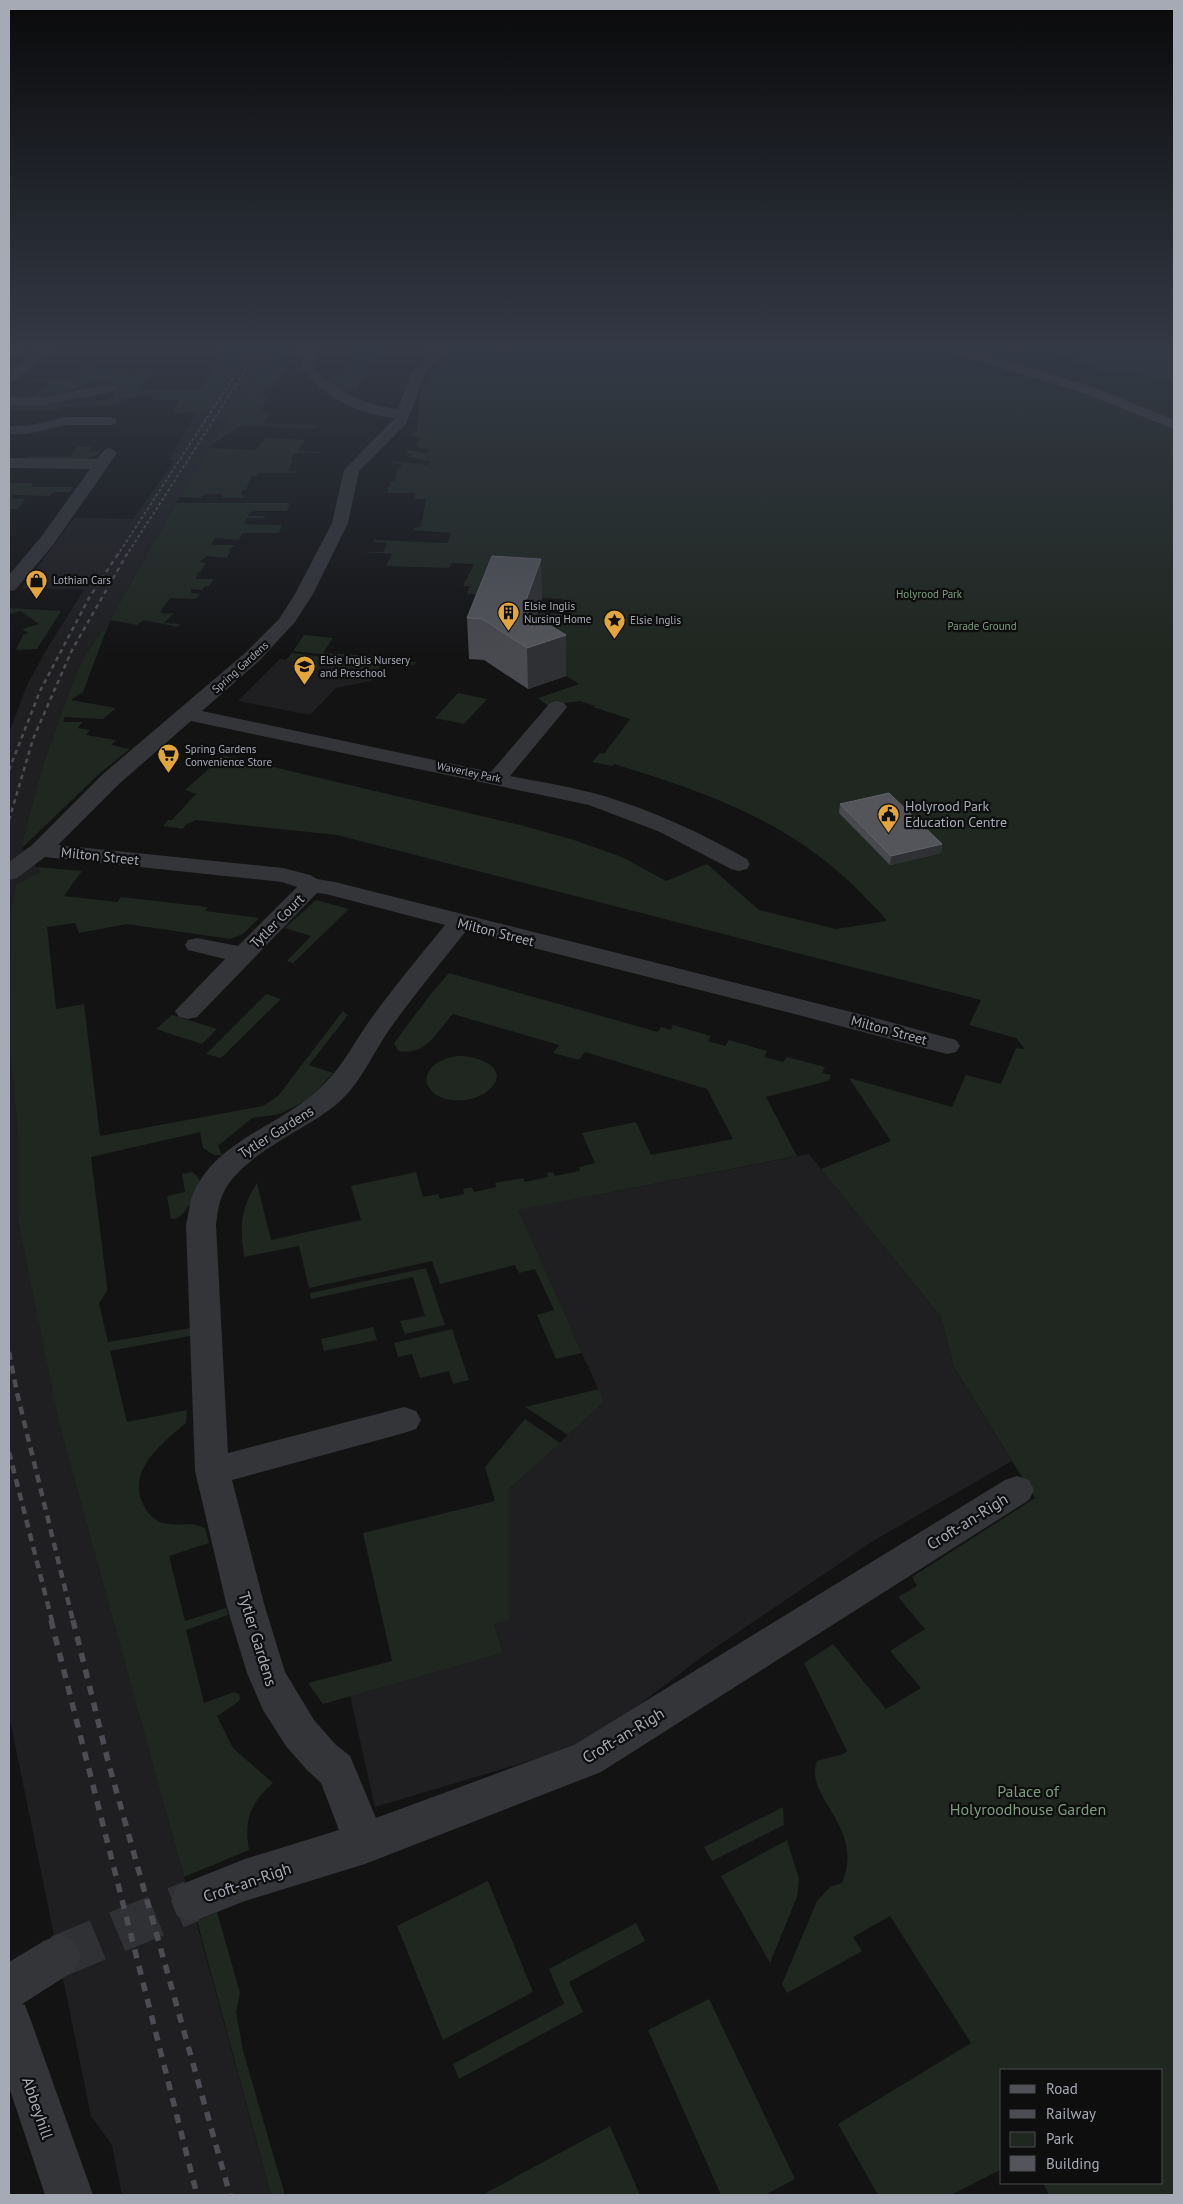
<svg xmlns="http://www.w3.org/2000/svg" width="1183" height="2204" font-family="'PT Sans',sans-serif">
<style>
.built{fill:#1f1f21}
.green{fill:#1f2720}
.water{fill:#2c3339}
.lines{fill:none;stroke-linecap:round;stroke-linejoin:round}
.street-tunnel{stroke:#303134;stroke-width:42;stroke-dasharray:42 21;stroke-linecap:butt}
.street{fill:#343539;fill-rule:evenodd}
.secondary{fill:#424449;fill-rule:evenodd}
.primary{fill:#505258;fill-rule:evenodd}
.rail-far3{stroke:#4b4d52;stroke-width:2;stroke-dasharray:3 2.5;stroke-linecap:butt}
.rail-far2{stroke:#4b4d52;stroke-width:2.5;stroke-dasharray:4.5 4;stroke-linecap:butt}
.rail-far1{stroke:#4b4d52;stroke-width:4.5;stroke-dasharray:8 6;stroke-linecap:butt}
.rail{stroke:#4b4d52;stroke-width:5.5;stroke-dasharray:9 8;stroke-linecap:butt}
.wall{fill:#494a4f}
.shaded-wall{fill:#2f3033}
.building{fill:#53555a;stroke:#606268}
.labels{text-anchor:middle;stroke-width:4.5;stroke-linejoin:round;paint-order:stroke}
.far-poi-label{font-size:11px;fill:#a5aab4;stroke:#0e0e0f;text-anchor:start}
.far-park-label{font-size:11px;fill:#7e9d7f;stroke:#0e0e0f}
.far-street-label{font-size:11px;fill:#a5aab4;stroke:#0e0e0f}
.poi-label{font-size:14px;fill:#a5aab4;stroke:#0e0e0f;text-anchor:start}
.street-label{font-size:14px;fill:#a5aab4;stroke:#0e0e0f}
.near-street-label{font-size:16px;fill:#a5aab4;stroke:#0e0e0f}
.near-park-label{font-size:16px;fill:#7e9d7f;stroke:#0e0e0f}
</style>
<rect width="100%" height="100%" fill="#131314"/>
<!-- built -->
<g class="built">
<path d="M 219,348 L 288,348 L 283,364 L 287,365 L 273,388 L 260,393 L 269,396 L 258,415 L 212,444 L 176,503 L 110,620 L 86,653 L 72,684 L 45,759 L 22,848 L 40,872 L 56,1009 L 167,1815 L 271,2195 L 122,2195 L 112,2145 L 91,2116 L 9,1715 L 9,733 L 27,685 L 48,647 L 84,590 L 22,588 L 74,518 L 133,519 L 174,461 L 169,460 L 197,411 L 190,391 L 202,388 L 219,359 L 217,353 Z"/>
<path d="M 280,659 L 379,672 L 371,681 L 336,688 L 310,715 L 238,701 Z"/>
<path d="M 809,1154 L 941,1317 L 954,1367 L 1012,1461 L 873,1541 L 703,1656 L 589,1743 L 375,1807 L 350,1696 L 503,1653 L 494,1624 L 509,1619 L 509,1489 L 604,1402 L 517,1210 Z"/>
</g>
<!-- green -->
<g class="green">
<path d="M 219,348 L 248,348 L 208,412 L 172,413 L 179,400 L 152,400 L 154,396 L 123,398 L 118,405 L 61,407 L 58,410 L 9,410 L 9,405 C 44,405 78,401 113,399 L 115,396 L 110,378 L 44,397 L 13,396 L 35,395 L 51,382 L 32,381 L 35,379 L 72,379 L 87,367 L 116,369 L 130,373 L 147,369 L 152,372 L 140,389 L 198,390 L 202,388 L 219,359 L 217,353 Z"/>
<path d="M 272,348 L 288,348 L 283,364 L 287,365 L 273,388 L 261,392 L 262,395 L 269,396 L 259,413 L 233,413 Z"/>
<path d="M 355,348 L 386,348 L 365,374 L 356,392 C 343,392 331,385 324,374 L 345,374 Z"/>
<path d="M 453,348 L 1174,348 L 1174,2195 L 1049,2195 L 1043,2183 L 1162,2183 L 1162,2070 L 1002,2070 L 1002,2169 L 951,2195 L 878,2195 L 838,2124 L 971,2043 L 890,1916 L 853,1937 L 862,1951 L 787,1993 L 782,1984 L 817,1901 L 830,1887 L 842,1883 C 866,1826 803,1798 817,1761 L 843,1754 L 847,1751 L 804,1663 L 833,1644 L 886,1709 L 921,1688 L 890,1651 L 925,1629 L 898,1597 L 917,1586 L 912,1577 L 1035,1498 L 954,1367 L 941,1317 L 821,1169 L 891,1141 L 849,1078 L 952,1107 L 966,1075 L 1001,1084 L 1016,1048 L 1025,1049 L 1016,1038 L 969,1025 L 981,1000 L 337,835 L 196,820 L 185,825 L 183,829 L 163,826 L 168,820 L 172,820 L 196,794 L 185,790 L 223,756 L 226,756 L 520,825 L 574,840 L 622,857 L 666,881 L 707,864 L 759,910 L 836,929 L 887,921 C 880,911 869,902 861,893 C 790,821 708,793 614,764 L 612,766 L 592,762 L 600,753 L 604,754 L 630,719 L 593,707 L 595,706 L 580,701 L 547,705 L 538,698 L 579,684 L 525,650 L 537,613 L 566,614 L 569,612 L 568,606 L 561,605 L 563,599 L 467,594 L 470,586 L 463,586 L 474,564 L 452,563 L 449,568 L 386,566 L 392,554 L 361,552 L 383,552 L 387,543 L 373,542 L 374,540 L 447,543 L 451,533 L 413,530 L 414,528 L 421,527 L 426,499 L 414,499 L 415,493 L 376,493 L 388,492 L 388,487 L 391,486 L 389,482 L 395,482 L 397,469 L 403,465 L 392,463 L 393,461 L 427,465 L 432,462 L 408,457 L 412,454 L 406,453 L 408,450 L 426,453 L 430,450 L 418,448 L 419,446 L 415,445 L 422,438 L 410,436 L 418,429 L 417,428 C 420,418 417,407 419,397 C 423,377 441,364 453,348 Z"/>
<path d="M 274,410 L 266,414 L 269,415 L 264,423 L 318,425 L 314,429 L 241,426 L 212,444 L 232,414 L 255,414 Z"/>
<path d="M 265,438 L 305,440 L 298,451 L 329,453 L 294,453 L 290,460 L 293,460 L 288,471 L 297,471 L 295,473 L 258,473 L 257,476 L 252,476 L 246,490 L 243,490 L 241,495 L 244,495 L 243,498 L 221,498 L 223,494 L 204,494 L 202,498 L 180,497 L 209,448 L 256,450 Z"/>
<path d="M 77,447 L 92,447 L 88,452 L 100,452 C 83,467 48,459 27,459 L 29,457 L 70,457 Z"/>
<path d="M 9,483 L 33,483 L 31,487 L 73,487 L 70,492 L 53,492 L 50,496 L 13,495 L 11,498 L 25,499 L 18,509 L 9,509 Z"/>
<path d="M 176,503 L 290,503 L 287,511 L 254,511 L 249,513 L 248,516 L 265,516 L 265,518 L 247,518 L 244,524 L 282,525 L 279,533 L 243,533 L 238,540 L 215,538 L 211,545 L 235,545 L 228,551 L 231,551 L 227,558 L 207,556 L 199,562 L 206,563 L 200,572 L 196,574 L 199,574 L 195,579 L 214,579 L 209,586 L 205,586 L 202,590 L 191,589 L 191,593 L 200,594 L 196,599 L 170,598 L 160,612 L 164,614 L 174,613 L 164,623 L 180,624 L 178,627 L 144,620 L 137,625 L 110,620 L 83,692 L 71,700 L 116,708 L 103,719 L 65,717 L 63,722 L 83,722 L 77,728 L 90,730 L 86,735 L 116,740 L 111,745 L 130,749 L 100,773 L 22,848 L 27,824 L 45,759 L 72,684 L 86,653 L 110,620 Z"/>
<path d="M 9,608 L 61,611 L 37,649 L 16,650 L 23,635 L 28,633 L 22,629 L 39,624 L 21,611 L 9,614 Z"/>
<path d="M 304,635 L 333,638 L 323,653 L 393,657 L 392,660 L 416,662 L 414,665 L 293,651 Z"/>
<path d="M 292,653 L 382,665 L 375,672 L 286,660 Z"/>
<path d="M 458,693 L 487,699 L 464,724 L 435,718 Z"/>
<path d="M 37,867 L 82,871 L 64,896 L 117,902 L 121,897 L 208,907 L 205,911 L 259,918 L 243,934 L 230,939 L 127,924 L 79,933 L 75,923 L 47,927 L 56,1009 L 84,1004 L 100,1136 L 263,1106 L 278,1096 L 343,1011 L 348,1015 L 309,1065 L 333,1073 L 309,1099 L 280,1114 L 252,1118 L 218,1146 L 222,1155 L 214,1155 L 203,1148 L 200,1132 L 91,1157 L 107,1286 L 107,1291 L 99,1303 L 108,1342 L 190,1328 L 190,1336 L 110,1351 L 127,1422 L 187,1410 L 186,1423 C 164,1442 128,1468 142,1502 C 146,1510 151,1518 160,1522 C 175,1528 190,1520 205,1528 L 209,1543 L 169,1556 L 185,1621 L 226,1608 L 228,1615 L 186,1630 L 204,1703 L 234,1692 L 239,1694 L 240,1699 L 238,1702 L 217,1716 L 233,1748 L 273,1783 C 250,1803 244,1820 249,1850 L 184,1877 L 59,1422 L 19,1224 L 18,1133 L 10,1044 L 12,909 L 16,885 L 40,872 Z"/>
<path d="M 316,900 L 349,909 L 293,963 L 287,961 L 311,936 L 285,928 Z"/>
<path d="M 449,973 L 658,1032 L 661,1027 L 671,1030 L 673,1025 L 711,1036 L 708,1041 L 725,1046 L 729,1040 L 767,1051 L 764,1057 L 783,1062 L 787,1057 L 825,1067 L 822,1073 L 831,1075 L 828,1081 L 766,1097 L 797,1156 L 518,1210 L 582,1353 L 556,1359 L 537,1315 L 554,1310 L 535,1269 L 519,1273 L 515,1265 L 440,1284 L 432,1261 L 309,1288 L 299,1246 L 244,1257 C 240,1226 240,1210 257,1183 L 271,1240 L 361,1220 L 351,1186 L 416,1172 L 423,1197 L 438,1194 L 440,1199 L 464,1194 L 463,1189 L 472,1187 L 474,1192 L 496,1187 L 495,1183 L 523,1178 L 525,1182 L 548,1177 L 547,1173 L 553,1172 L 555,1176 L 580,1171 L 579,1167 L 595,1163 L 582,1133 L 636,1122 L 651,1155 L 733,1139 L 707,1089 L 585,1052 L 579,1060 L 553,1053 L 559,1045 L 453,1014 C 435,1033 427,1056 398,1051 L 394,1043 L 430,995 Z"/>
<path d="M 266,994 L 281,999 L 221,1058 L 206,1054 Z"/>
<path d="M 172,1015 L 217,1029 L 202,1044 L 156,1029 Z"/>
<path d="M 458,1056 C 475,1055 512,1067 490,1089 C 474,1105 433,1106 426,1081 C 427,1064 444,1058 458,1056 Z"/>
<path d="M 192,1172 L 197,1176 L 200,1181 C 194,1193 186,1221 171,1219 L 167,1196 L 185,1192 L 182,1174 Z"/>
<path d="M 426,1268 L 445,1325 L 405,1334 L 400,1321 L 425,1316 L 413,1277 L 311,1299 L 310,1293 Z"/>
<path d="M 373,1327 L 377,1340 L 324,1351 L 321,1339 Z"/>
<path d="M 452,1329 L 469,1380 L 453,1384 L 449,1371 L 420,1378 L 412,1354 L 398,1357 L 394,1343 Z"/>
<path d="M 599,1389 L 604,1402 L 568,1435 L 525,1407 Z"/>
<path d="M 525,1419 L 560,1443 L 509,1489 L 509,1620 L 494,1624 L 503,1653 L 323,1704 L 308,1683 L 392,1661 L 363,1533 L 495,1501 L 485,1467 Z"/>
<path d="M 783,1807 L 784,1825 L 712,1861 L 704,1847 Z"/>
<path d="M 787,1840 L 799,1879 L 797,1897 L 770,1963 L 721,1876 Z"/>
<path d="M 488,1881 L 533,1992 L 443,2040 L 397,1926 Z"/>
<path d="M 217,1912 L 240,1993 L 236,2012 L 243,2051 L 285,2195 L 271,2195 L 197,1921 Z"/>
<path d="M 636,1923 L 645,1941 L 569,1982 L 583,2012 L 459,2079 L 453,2064 L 564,2004 L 549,1969 Z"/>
<path d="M 709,1999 L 795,2179 L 765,2195 L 721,2195 L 648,2030 Z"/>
<path d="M 610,2126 L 640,2195 L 482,2195 Z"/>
</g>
<!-- water -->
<path class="water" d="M 1029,348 L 1174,348 L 1174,380 L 1099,369 L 1060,354 Z"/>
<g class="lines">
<!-- street-tunnel -->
<path class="street-tunnel" d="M 59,1956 L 192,1901"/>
<!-- street -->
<g class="street">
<path d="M 39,348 L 54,348 L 14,381 L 9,382 L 9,372 Z"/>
<path d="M 303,348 L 317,348 L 316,368 C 336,392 367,406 398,409 L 411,373 L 433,348 L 446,348 L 425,374 L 406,424 L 359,471 L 348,523 L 313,594 L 295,622 L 259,661 L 202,711 L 491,772 L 550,703 L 557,701 L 564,703 L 567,707 L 564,711 L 510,776 C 541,782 573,787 604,796 C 654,811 701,833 747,859 L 750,864 L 747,869 L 739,871 L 731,869 L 660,832 L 589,805 L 191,721 L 119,784 L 58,845 L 283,868 L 310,875 L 317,879 L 335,882 L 879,1019 L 956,1040 L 960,1046 L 956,1052 L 947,1054 L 783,1011 L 466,931 C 440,964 413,996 389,1030 C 372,1055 360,1084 337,1104 C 303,1132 235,1157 221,1199 C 218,1207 217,1217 216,1225 L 228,1453 L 404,1407 L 416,1411 L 421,1420 L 416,1429 L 404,1433 L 232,1480 L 265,1607 L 285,1672 L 314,1720 L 335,1744 L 350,1756 L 376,1818 L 574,1745 L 1005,1480 L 1017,1476 L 1029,1480 L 1034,1490 L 1029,1500 L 601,1772 L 365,1864 L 245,1901 L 192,1922 L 177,1916 L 171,1901 L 177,1886 L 245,1859 L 339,1830 L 321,1783 L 307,1770 L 286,1746 L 263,1710 L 247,1673 L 227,1607 L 195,1471 L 186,1225 C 188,1217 189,1207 191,1199 C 214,1137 285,1127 326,1082 C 344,1064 355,1041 370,1020 C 393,988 419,957 445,925 L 326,894 L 317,893 L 197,1017 L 188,1019 L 179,1017 L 175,1011 L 225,959 L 188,950 L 185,945 L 188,940 L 197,938 L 238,946 L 297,887 L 282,882 L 45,857 L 17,878 L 9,880 L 9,862 L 32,845 L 103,774 L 245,653 L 279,619 L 295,594 L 332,523 L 344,470 L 395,418 C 359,414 323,398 302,368 Z"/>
<path d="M 110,384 L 117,388 L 115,391 L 44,405 L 9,405 L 9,397 L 44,397 Z"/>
<path d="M 66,417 L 110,417 L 115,418 L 117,421 L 115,424 L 110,425 L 66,425 L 27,434 L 9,434 L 9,426 L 27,426 Z"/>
<path d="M 109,448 L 114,450 L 117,453 L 53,545 L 15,590 L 9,591 L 9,575 L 41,537 L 90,469 L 9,468 L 9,458 L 97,459 L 104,450 Z"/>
<path d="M 59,1934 L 74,1941 L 81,1956 L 74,1971 L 22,2004 L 25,2005 L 31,2021 L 93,2195 L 45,2195 L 9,2087 L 9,1962 L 44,1941 Z"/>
</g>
<!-- secondary -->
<path class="secondary" d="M 944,348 L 965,348 L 1093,387 L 1174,420 L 1174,429 L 1083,393 L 945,351 Z"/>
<!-- primary -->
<path class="primary" d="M 9,348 L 22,348 L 14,356 L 9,357 Z"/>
<!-- rail-far3 -->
<g class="rail-far3">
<path d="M 117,556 L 233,378"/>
<path d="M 126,556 L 260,348"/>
</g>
<!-- rail-far2 -->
<g class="rail-far2">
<path d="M 9,770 L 40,691 L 89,598 L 118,554"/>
<path d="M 9,820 L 33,739 L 72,650 L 127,554"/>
</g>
<!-- rail-far1 -->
<g class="rail-far1">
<path d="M 9,1352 L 17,1393 L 73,1621"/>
<path d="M 9,1452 L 52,1621"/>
</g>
<!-- rail -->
<g class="rail">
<path d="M 51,1620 L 197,2195"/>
<path d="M 73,1620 L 109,1765 L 230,2195"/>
</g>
</g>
<!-- wall -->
<g class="wall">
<path d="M 542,598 L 536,617 L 566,635 L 566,676 L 528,689 L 484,660 L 469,659 L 467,618 Z"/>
<path d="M 840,804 L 942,844 L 941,853 L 890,865 L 839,813 Z"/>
</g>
<!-- shaded-wall -->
<g class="shaded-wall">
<path d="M 541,559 L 542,598 L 526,647 L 523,609 Z"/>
<path d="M 566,635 L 566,676 L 528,689 L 527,648 Z"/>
<path d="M 942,844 L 941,853 L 890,865 L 891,856 Z"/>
</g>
<!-- building -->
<g class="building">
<path d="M 492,556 L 541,559 L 523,609 L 566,635 L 527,648 L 482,619 L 467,618 Z"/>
<path d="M 889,793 L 942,844 L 891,856 L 840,804 Z"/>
</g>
<!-- sky -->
<linearGradient id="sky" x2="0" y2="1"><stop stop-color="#0a0a0b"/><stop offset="0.53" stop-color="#333945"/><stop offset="1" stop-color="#333945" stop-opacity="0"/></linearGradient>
<rect width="1183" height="657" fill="url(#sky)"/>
<!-- icons -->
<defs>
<symbol id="shop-pin" viewBox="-11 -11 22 30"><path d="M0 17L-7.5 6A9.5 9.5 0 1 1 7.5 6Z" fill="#e3a63c" stroke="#0e0e0f"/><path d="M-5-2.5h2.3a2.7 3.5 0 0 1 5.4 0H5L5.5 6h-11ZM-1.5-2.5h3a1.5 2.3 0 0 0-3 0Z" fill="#111"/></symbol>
<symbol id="building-pin" viewBox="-11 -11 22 30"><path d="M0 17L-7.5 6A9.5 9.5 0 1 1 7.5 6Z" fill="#e3a63c" stroke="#0e0e0f"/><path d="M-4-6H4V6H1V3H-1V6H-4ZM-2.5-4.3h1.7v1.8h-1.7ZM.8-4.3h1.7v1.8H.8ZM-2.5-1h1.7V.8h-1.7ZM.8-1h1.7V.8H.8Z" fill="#111"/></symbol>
<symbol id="sight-pin" viewBox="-11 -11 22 30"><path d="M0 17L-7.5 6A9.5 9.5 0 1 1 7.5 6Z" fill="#e3a63c" stroke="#0e0e0f"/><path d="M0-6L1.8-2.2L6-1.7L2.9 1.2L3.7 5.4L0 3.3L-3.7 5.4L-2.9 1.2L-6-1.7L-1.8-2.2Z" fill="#111"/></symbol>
<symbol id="school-pin" viewBox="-11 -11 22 30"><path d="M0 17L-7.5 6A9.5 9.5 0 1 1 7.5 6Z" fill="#e3a63c" stroke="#0e0e0f"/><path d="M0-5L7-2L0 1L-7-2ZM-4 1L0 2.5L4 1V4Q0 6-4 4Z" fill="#111"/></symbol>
<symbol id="supermarket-pin" viewBox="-11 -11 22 30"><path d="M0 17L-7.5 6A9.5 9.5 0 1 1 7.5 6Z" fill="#e3a63c" stroke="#0e0e0f"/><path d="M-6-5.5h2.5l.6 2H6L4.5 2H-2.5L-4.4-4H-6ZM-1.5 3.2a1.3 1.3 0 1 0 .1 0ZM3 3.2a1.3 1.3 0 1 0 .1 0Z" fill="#111"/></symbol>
<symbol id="civic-pin" viewBox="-11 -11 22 30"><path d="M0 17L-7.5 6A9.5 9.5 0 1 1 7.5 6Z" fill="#e3a63c" stroke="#0e0e0f"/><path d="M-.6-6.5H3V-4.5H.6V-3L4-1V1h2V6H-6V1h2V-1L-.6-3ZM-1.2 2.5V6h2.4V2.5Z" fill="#111"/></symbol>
</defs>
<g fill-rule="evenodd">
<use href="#shop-pin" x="24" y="568" width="25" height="34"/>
<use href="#building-pin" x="496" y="600" width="25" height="34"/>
<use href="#sight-pin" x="602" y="608" width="25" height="34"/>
<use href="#school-pin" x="292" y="654" width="25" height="34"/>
<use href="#supermarket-pin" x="156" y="742" width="25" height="34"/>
<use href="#civic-pin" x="876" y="802" width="25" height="34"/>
</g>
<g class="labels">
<!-- far-poi labels -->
<g class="far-poi-label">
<text x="53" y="584">Lothian Cars</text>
<text x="524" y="610">Elsie Inglis<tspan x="524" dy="13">Nursing Home</tspan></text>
<text x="630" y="624">Elsie Inglis</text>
<text x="320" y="664">Elsie Inglis Nursery<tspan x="320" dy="13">and Preschool</tspan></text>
<text x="185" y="753">Spring Gardens<tspan x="185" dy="13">Convenience Store</tspan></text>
</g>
<!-- far-park labels -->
<g class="far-park-label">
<text x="929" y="598">Holyrood Park</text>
<text x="982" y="630">Parade Ground</text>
</g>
<!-- far-street labels -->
<g class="far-street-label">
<text transform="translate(240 667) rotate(-42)" y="4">Spring Gardens</text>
<text transform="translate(469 772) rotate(12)" y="4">Waverley Park</text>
</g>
<!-- poi labels -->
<g class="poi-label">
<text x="905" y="811">Holyrood Park<tspan x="905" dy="16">Education Centre</tspan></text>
</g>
<!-- street labels -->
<g class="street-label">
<text transform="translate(100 856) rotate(6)" y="5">Milton Street</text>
<text transform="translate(277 921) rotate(-45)" y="5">Tytler Court</text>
<text transform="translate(496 932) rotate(14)" y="5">Milton Street</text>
<text transform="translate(889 1030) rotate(15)" y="5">Milton Street</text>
<text transform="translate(276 1132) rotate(-32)" y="5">Tytler Gardens</text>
</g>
<!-- near-street labels -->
<g class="near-street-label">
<text transform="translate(967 1521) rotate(-32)" y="6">Croft-an-Righ</text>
<text transform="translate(258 1639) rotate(73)" y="6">Tytler Gardens</text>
<text transform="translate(623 1735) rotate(-31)" y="6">Croft-an-Righ</text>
<text transform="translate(247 1882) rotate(-19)" y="6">Croft-an-Righ</text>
<text transform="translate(38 2108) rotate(71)" y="6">Abbeyhill</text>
</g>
<!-- near-park labels -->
<g class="near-park-label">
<text x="1028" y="1797">Palace of<tspan x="1028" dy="18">Holyroodhouse Garden</tspan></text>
</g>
</g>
<!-- border -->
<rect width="1183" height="2204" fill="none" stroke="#a5aab4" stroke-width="20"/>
<!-- legend -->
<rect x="1000" y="2069" width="162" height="115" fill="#0e0e0f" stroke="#4a4c51"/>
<rect x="1010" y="2085" width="25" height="8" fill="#505258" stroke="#4a4c51"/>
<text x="1046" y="2094" font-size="15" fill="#a5aab4">Road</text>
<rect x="1010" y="2110" width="25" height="8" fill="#4b4d52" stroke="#4a4c51"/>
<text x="1046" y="2119" font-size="15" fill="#a5aab4">Railway</text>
<rect x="1010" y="2132" width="25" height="15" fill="#1f2720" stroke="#4a4c51"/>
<text x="1046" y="2144" font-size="15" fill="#a5aab4">Park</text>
<rect x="1010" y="2156" width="25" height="15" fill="#53555a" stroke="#4a4c51"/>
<text x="1046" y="2169" font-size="15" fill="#a5aab4">Building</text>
</svg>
